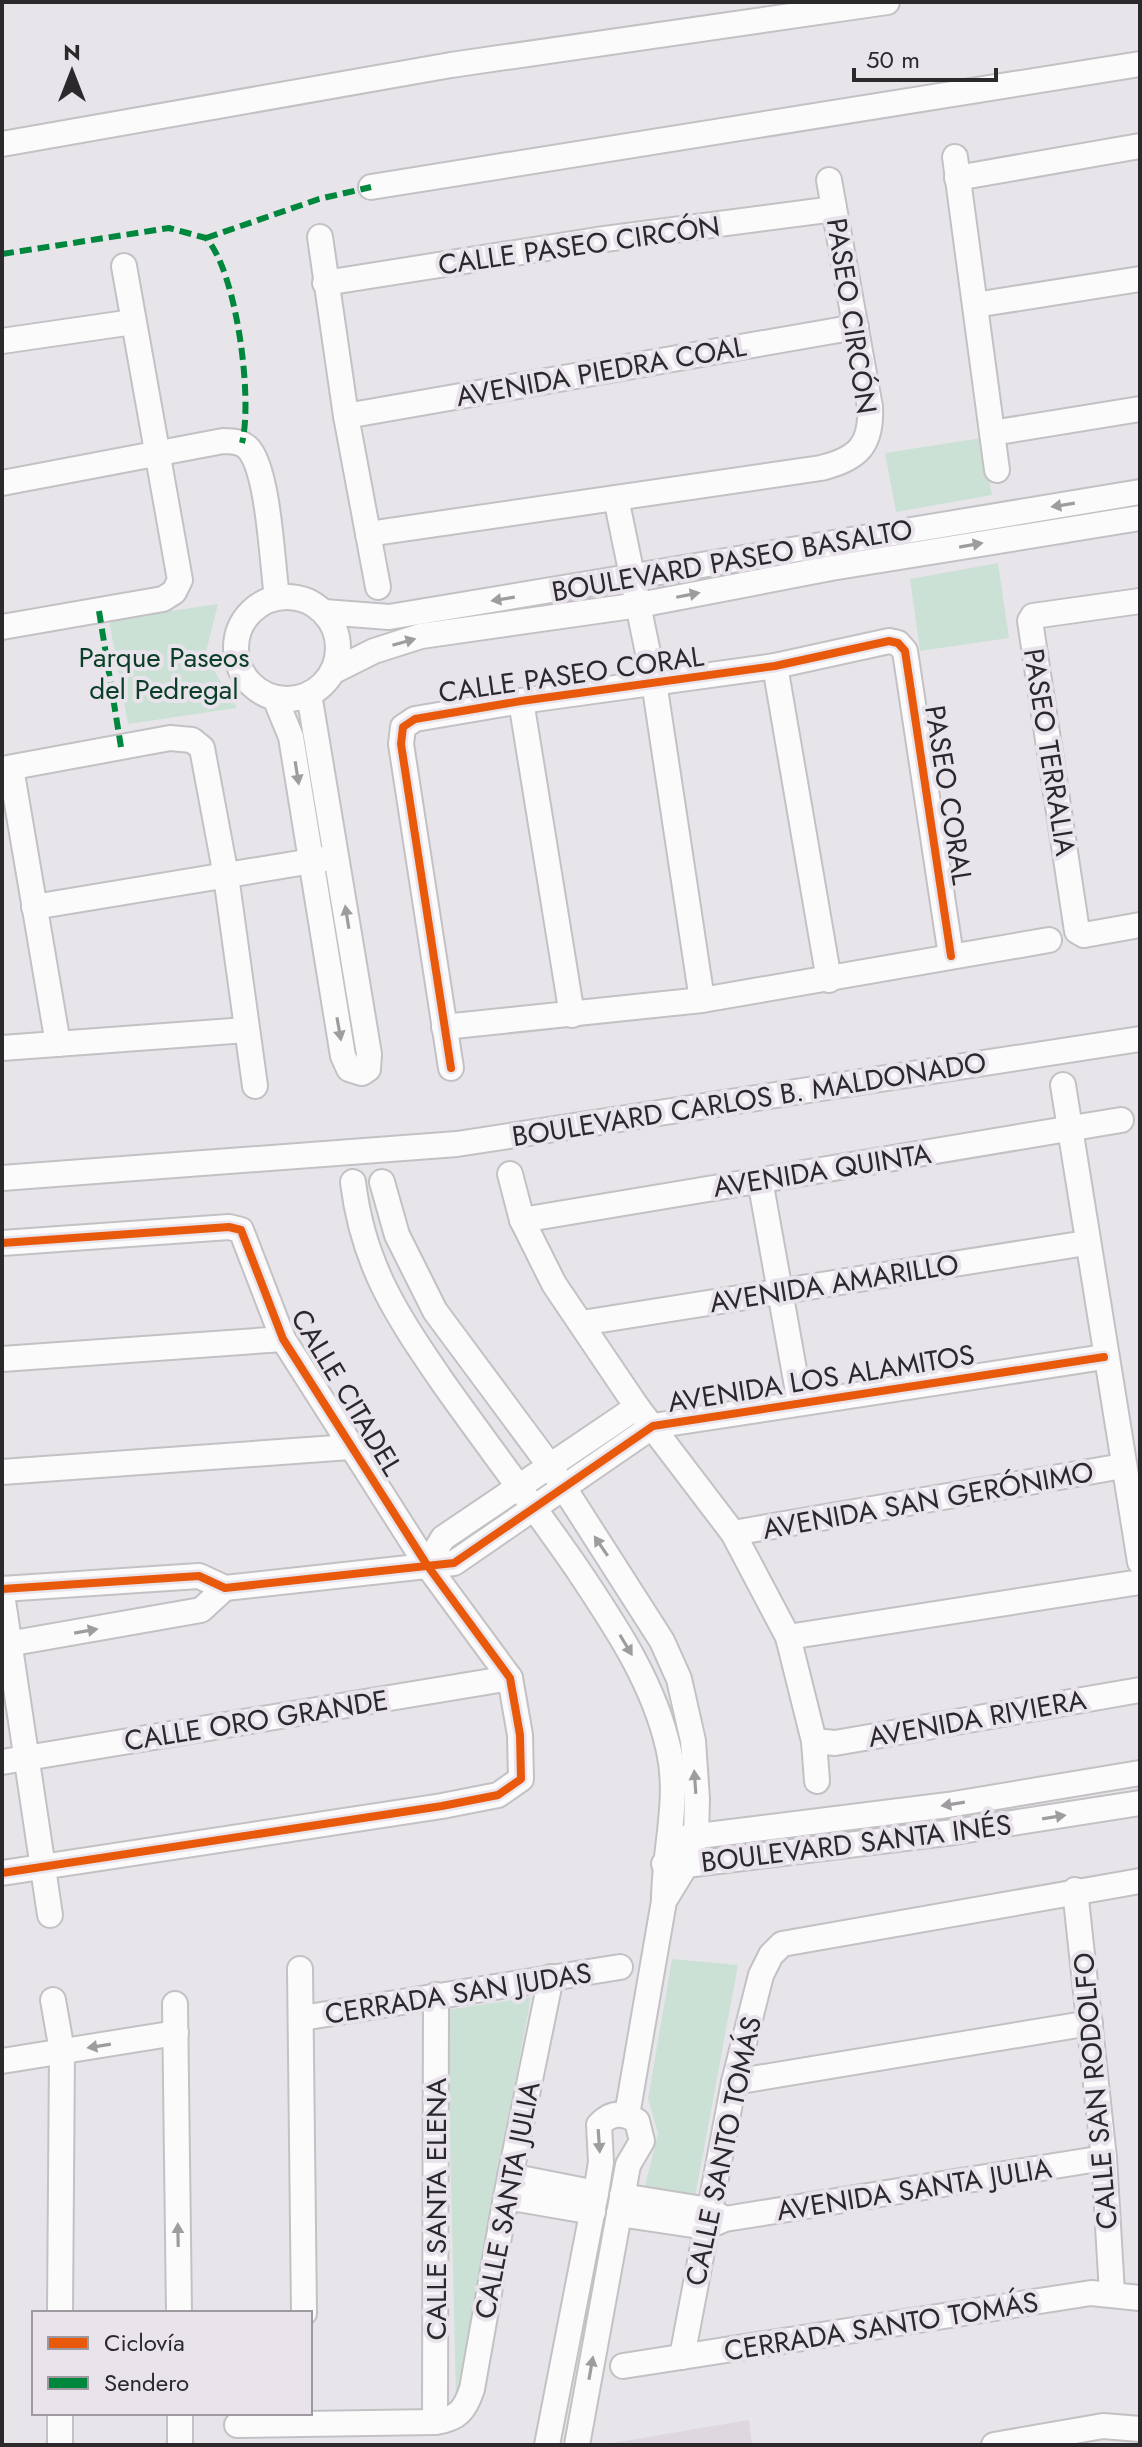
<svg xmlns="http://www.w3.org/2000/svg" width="1142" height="2447" font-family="Jost,sans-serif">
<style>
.built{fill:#ded7e0}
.green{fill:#cbe1d5}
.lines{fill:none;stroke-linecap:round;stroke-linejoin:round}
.minor-casing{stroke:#c3c1c4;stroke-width:28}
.minor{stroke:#fcfbfc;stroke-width:24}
.quiet{stroke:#00873e;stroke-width:6;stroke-dasharray:12 6;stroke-linecap:butt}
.cycleway-casing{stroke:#e9e3ec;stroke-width:13}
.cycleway{stroke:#e8590c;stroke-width:8}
.oneway{fill:#9e9c9e}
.labels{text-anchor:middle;stroke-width:8;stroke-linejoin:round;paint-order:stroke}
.street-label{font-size:28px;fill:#2b292c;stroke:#e9e3ec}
.park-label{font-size:28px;fill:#0a3e27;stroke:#e9e3ec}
</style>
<rect width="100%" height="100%" fill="#e8e5ea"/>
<!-- built -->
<path class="built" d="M 749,2420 L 752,2445 L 600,2445 Z"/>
<!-- green -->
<g class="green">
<path d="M 981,438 L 992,495 L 896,512 L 885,453 Z"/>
<path d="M 998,563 L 1009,638 L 920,651 L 910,579 Z"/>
<path d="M 218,604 L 205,656 L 237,708 L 128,724 L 109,620 Z"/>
<path d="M 672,1959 L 738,1965 L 695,2197 L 645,2186 L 658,2133 L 648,2099 Z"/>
<path d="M 531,1997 L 456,2399 L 447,2010 Z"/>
</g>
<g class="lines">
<defs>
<g id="minor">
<path d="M 2,144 L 451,65 L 887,2"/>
<path d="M 955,157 L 997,470"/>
<path d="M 957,178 L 1140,146"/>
<path d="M 371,187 L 1140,64"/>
<path d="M 320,237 L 346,416 L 378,587"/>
<path d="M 325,283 L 597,240 L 834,209"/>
<path d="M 975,305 L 1140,279"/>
<path d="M 2,341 L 133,322"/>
<path d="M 346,416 L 856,327"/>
<path d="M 992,433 L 1140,409"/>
<path d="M 2,483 L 223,441 C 234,441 245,442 251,452 C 269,479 272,562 277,597"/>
<path d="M 616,498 L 654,682 L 702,1000"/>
<path d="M 368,534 L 821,468 C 857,459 872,446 870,407 L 829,180"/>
<circle cx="287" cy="648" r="51"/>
<path d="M 1140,601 L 1033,616 L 1030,621 L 1077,931 L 1084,935 L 1140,925"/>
<path d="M 324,612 L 389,617 L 1140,492"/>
<path d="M 2,627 L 163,599 L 174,592 L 180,580 L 124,266"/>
<path d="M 775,666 L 829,980"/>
<path d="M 332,672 L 374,651 L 421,636 L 639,605 L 831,568 L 1140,518"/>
<path d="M 275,698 L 291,737 L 343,1056 L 349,1069 L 362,1073 L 368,1069 L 369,1054 L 309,694"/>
<path d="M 521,701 L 572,1015"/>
<path d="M 11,768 L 58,1044"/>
<path d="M 2,769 L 170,738 L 192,740 L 202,748 L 226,876 L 255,1086"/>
<path d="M 34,907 L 324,859"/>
<path d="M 444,1027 L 702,1000 L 1049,940"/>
<path d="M 2,1048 L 246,1030"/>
<path d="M 451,1068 L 401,744 L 403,727 L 415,719 L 521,701 L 775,666 L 889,641 L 898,643 L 905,651 L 951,956"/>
<path d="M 1063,1085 L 1140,1562"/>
<path d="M 510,1174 L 522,1220 L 554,1284 L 637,1407 L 733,1533 L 788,1637 L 814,1741 L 817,1781"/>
<path d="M 2,1178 L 457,1144 L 1140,1039"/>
<path d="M 760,1180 L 800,1403"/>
<path d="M 353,1182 C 363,1266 398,1317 444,1384 C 488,1446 533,1505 576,1567 C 614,1624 654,1682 669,1751 C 680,1801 664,1850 664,1901"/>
<path d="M 382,1182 L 397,1235 L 435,1311 L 550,1466 L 662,1641 L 679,1679 L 693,1741 L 697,1799 L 696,1836 L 686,1865 L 664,1864"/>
<path d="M 522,1220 L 1121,1120"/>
<path d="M 2,1243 L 229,1227 L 241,1230 L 283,1339 L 427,1565 L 510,1678 L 520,1735 L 521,1779 L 498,1795 L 442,1806 L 2,1873"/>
<path d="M 582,1323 L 1086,1243"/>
<path d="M 2,1359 L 283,1339"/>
<path d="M 2,1472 L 350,1447"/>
<path d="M 733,1533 L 1123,1466"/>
<path d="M 427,1565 L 443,1538 L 637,1407"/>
<path d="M 2,1589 L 199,1576 L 225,1588 L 454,1563 L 653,1426 L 1104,1357"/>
<path d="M 2,1594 L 50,1915"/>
<path d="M 788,1637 L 1140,1582"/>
<path d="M 2,1645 L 201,1610 L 225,1588"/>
<path d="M 814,1741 L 835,1743 L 1140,1690"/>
<path d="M 2,1762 L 510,1678"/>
<path d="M 683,1838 L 948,1805 L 1140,1773"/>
<path d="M 1075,1890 L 1104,2158 L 1112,2293"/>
<path d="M 300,1969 L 304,2313"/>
<path d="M 53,2000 L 62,2051 L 60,2313"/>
<path d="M 175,2004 L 179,2313"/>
<path d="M 302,2018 L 620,1967"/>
<path d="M 2,2061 L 176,2033"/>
<path d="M 734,2082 L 1090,2023"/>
<path d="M 627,2115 L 664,1901 L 686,1865 L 954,1832 L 1140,1803"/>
<path d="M 510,2176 L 596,2193"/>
<path d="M 622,2196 L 709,2210 L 723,2218"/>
<path d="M 506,2197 L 593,2212"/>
<path d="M 619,2214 L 706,2227 L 725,2219 L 1104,2158"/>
<path d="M 682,2357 L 734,2082 L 761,1975 L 771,1955 L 782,1944 L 1140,1881"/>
<path d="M 623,2366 L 1091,2293 L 1140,2298"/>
<path d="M 180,2413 L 180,2445"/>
<path d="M 435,2422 L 436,1995"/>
<path d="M 237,2425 L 435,2422 C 458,2419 465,2410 472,2389 L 506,2197 L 551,1977"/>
<path d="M 60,2445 L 60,2413"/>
<path d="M 547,2445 L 596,2193 L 601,2162 L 599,2125 C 611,2112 623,2112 637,2121 L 642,2141 L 628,2165 L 577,2445"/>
<path d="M 994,2445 L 1103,2426 L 1140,2429"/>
</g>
</defs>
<!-- minor casing -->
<use href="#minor" class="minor-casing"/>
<!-- minor -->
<use href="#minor" class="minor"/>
<!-- quiet -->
<g class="quiet">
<path d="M 206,238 L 319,199 L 371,187"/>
<path d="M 2,254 L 169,228 L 206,238 C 237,272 253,399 242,443"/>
<path d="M 99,611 L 121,747"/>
</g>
<defs>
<g id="cycleway">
<path d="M 451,1068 L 401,744 L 403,727 L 415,719 L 521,701 L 775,666 L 889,641 L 898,643 L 905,651 L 951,956"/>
<path d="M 2,1243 L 229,1227 L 241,1230 L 283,1339 L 427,1565 L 510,1678 L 520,1735 L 521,1779 L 498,1795 L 442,1806 L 2,1873"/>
<path d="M 2,1589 L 199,1576 L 225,1588 L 454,1563 L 653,1426 L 1104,1357"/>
</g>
</defs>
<!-- cycleway casing -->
<use href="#cycleway" class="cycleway-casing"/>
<!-- cycleway -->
<use href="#cycleway" class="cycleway"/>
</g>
<!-- one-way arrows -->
<defs><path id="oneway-solid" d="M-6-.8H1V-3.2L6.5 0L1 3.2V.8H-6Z" transform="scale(2)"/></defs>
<g class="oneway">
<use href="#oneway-solid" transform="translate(1063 505) rotate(171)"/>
<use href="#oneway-solid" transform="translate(971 545) rotate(-10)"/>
<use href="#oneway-solid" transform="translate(688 595) rotate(-11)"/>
<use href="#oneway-solid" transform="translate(503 599) rotate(171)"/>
<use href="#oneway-solid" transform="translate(404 642) rotate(-16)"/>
<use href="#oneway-solid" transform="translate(297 773) rotate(81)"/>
<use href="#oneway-solid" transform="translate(347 917) rotate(-99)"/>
<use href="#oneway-solid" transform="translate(339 1029) rotate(80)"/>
<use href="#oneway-solid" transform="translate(601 1546) rotate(-124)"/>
<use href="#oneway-solid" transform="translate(86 1631) rotate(-10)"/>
<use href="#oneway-solid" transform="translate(626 1645) rotate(59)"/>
<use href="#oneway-solid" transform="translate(695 1782) rotate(-94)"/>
<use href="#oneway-solid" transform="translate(953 1804) rotate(171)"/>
<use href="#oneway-solid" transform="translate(1054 1817) rotate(-9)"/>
<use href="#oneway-solid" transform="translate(99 2046) rotate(171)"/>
<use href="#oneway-solid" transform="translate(599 2141) rotate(86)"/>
<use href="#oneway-solid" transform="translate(178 2235) rotate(-91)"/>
<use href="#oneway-solid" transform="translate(591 2368) rotate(-80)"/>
</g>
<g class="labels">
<!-- street labels -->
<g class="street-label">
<text transform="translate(579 245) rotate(-8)" y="10">CALLE PASEO CIRCÓN</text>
<text transform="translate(852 316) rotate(81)" y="10">PASEO CIRCÓN</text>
<text transform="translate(601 371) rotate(-10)" y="10">AVENIDA PIEDRA COAL</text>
<text transform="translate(732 560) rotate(-10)" y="10">BOULEVARD PASEO BASALTO</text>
<text transform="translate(571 674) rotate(-8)" y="10">CALLE PASEO CORAL</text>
<text transform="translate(1050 752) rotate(81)" y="10">PASEO TERRALIA</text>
<text transform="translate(949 795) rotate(81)" y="10">PASEO CORAL</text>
<text transform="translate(749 1099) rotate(-9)" y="10">BOULEVARD CARLOS B. MALDONADO</text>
<text transform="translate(822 1170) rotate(-9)" y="10">AVENIDA QUINTA</text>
<text transform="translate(834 1283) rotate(-9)" y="10">AVENIDA AMARILLO</text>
<text transform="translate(821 1378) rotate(-9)" y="10">AVENIDA LOS ALAMITOS</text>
<text transform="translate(347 1392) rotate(59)" y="10">CALLE CITADEL</text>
<text transform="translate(928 1500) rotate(-10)" y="10">AVENIDA SAN GERÓNIMO</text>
<text transform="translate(977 1718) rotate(-10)" y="10">AVENIDA RIVIERA</text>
<text transform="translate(256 1720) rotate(-9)" y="10">CALLE ORO GRANDE</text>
<text transform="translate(856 1843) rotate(-7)" y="10">BOULEVARD SANTA INÉS</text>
<text transform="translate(458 1993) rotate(-9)" y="10">CERRADA SAN JUDAS</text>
<text transform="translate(1095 2091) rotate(-95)" y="10">CALLE SAN RODOLFO</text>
<text transform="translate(723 2151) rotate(-78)" y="10">CALLE SANTO TOMÁS</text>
<text transform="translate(914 2189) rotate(-9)" y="10">AVENIDA SANTA JULIA</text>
<text transform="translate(507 2200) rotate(-79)" y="10">CALLE SANTA JULIA</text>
<text transform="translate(436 2209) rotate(-90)" y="10">CALLE SANTA ELENA</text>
<text transform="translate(881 2326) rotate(-9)" y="10">CERRADA SANTO TOMÁS</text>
</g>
<!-- park labels -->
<g class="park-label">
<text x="164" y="667">Parque Paseos<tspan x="164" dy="32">del Pedregal</tspan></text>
</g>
</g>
<!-- border -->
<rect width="1142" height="2447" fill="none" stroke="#2b292c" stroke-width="8"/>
<!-- legend -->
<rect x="32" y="2311" width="280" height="104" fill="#e9e3ec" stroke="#9d999f" stroke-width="2"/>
<rect x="48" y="2337" width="40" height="12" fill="#e8590c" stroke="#9d999f" stroke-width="2"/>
<text x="104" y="2351" font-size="24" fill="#2b292c">Ciclovía</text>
<rect x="48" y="2377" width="40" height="12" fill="#00873e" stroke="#9d999f" stroke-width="2"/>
<text x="104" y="2391" font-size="24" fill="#2b292c">Sendero</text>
<!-- north arrow -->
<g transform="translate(72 72)" stroke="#e9e3ec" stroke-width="6" paint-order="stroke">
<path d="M0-6L14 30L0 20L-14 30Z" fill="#2b292c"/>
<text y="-12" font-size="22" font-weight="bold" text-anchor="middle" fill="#2b292c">N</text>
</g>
<!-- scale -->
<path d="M854 68v12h142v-12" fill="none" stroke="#2b292c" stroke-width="4"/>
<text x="866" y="68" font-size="24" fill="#2b292c" stroke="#e9e3ec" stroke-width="6" paint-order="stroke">50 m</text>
</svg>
